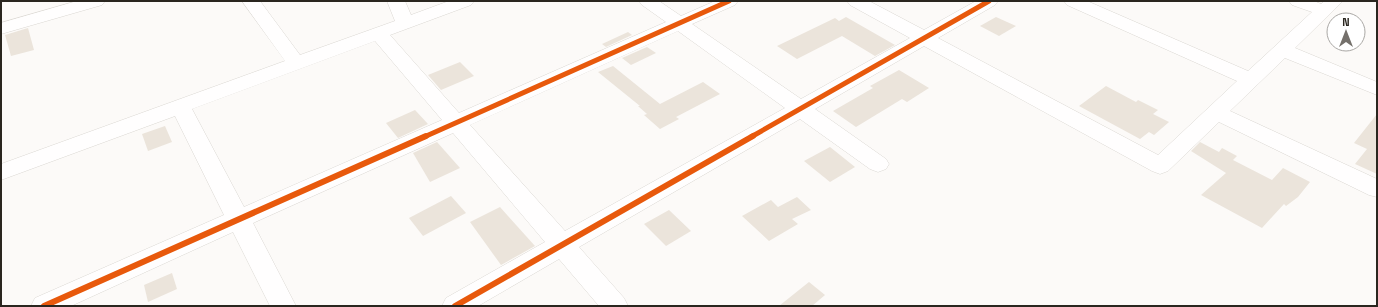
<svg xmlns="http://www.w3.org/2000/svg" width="1378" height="307" font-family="'Space Grotesk',sans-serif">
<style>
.building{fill:#ebe4db}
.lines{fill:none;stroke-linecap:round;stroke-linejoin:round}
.minor-casing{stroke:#dbd8d3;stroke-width:1}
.minor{fill:#fffefe;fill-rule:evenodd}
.cycleway-far1-casing{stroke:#fff;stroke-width:7}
.cycleway-casing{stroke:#fff;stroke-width:9}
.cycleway-far1{stroke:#e8590c;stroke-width:5}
.cycleway{stroke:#e8590c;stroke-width:6}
</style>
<rect width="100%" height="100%" fill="#fcfaf8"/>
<!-- building -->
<g class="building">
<path d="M 846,17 L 895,45 L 875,56 L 842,36 L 797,59 L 777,46 L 835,18 L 839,21 Z"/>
<path d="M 996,17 L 1016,26 L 999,36 L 980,26 Z"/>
<path d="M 28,28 L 34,50 L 11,56 L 5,35 Z"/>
<path d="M 628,32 L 632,35 L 606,47 L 602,44 Z"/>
<path d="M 647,47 L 656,53 L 631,65 L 622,58 Z"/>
<path d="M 460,62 L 474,76 L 441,90 L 428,75 Z"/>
<path d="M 613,66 L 660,104 L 703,82 L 720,94 L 676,117 L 679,119 L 660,129 L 644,115 L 647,114 L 638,106 L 640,106 L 598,72 Z"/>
<path d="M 899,70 L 929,88 L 907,102 L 902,99 L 856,127 L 833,111 L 873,88 L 870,86 Z"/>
<path d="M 1106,86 L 1136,102 L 1138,100 L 1158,110 L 1153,114 L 1169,122 L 1154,135 L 1149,132 L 1140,139 L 1079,106 Z"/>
<path d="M 415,110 L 428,124 L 398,138 L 386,123 Z"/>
<path d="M 1377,114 L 1377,174 L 1355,164 L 1367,149 L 1354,143 Z"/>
<path d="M 165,126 L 172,142 L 148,151 L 142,134 Z"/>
<path d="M 437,142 L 460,168 L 430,182 L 413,153 Z"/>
<path d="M 1200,142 L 1219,152 L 1222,148 L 1237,156 L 1233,160 L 1272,180 L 1283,168 L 1310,182 L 1298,197 L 1286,206 L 1284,204 L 1262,228 L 1201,195 L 1226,173 L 1191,151 Z"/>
<path d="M 830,147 L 855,167 L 830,182 L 804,161 Z"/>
<path d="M 451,196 L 466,213 L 423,236 L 409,218 Z"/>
<path d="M 797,197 L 811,210 L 792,219 L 798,224 L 769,241 L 742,216 L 771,200 L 778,207 Z"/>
<path d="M 500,207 L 535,246 L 501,265 L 470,222 Z"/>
<path d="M 669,210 L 691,231 L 666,246 L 644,224 Z"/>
<path d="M 172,273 L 177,289 L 148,302 L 144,285 Z"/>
<path d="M 809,282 L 825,295 L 812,306 L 779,306 Z"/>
</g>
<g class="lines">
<defs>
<g id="minor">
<path d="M 77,1 L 105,1 L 102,5 L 1,34 L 1,23 Z"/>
<path d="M 242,1 L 260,1 L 300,55 L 395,21 L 387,1 L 405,1 L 411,15 L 449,1 L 474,1 L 471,5 L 390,35 L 459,113 L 666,22 L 642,5 L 639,1 L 659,1 L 681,16 L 715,1 L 738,1 L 735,5 L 692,24 L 801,99 L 910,38 L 850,5 L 847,1 L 869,1 L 924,30 L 976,1 L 998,1 L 995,5 L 938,38 L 1158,155 L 1237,81 L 1067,5 L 1064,1 L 1087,1 L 1248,71 L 1312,12 L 1292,5 L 1289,1 L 1314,1 L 1321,4 L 1324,1 L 1343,1 L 1295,48 L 1377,82 L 1377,95 L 1285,58 L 1230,111 L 1377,179 L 1377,197 L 1369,195 L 1219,122 L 1168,171 L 1160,174 L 1152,171 L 924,46 L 815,109 L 886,159 L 889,164 L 886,169 L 878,172 L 870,169 L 800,119 L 579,247 L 624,298 L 628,306 L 599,306 L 559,259 L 478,306 L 442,306 L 446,298 L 545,242 L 453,133 L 253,223 L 296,306 L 270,306 L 233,232 L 71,306 L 31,306 L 35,298 L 224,215 L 175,116 L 1,180 L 1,164 L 285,61 ZM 678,31 L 785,108 L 565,231 L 470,125 ZM 375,41 L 442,120 L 244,207 L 192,109 Z"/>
</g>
</defs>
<!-- minor casing -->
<use href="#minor" class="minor-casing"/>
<!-- minor -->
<use href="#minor" class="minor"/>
<defs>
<g id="cycleway-far1">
<path d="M 424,137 L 729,1"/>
<path d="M 751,137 L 989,1"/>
</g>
<g id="cycleway">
<path d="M 44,306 L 426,136"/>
<path d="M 455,306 L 753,136"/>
</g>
</defs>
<!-- cycleway-far1 casing -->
<use href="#cycleway-far1" class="cycleway-far1-casing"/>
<!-- cycleway casing -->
<use href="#cycleway" class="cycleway-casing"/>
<!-- cycleway-far1 -->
<use href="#cycleway-far1" class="cycleway-far1"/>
<!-- cycleway -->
<use href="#cycleway" class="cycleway"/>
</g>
<!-- border -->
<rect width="1378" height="307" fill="none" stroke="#2a261f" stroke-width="4"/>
<!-- north arrow -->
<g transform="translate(1346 32)"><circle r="19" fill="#ffffff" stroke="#aaa8a5"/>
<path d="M0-3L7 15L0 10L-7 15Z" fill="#74706b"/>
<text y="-6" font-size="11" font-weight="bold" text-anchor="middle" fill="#2a261f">N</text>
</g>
</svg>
